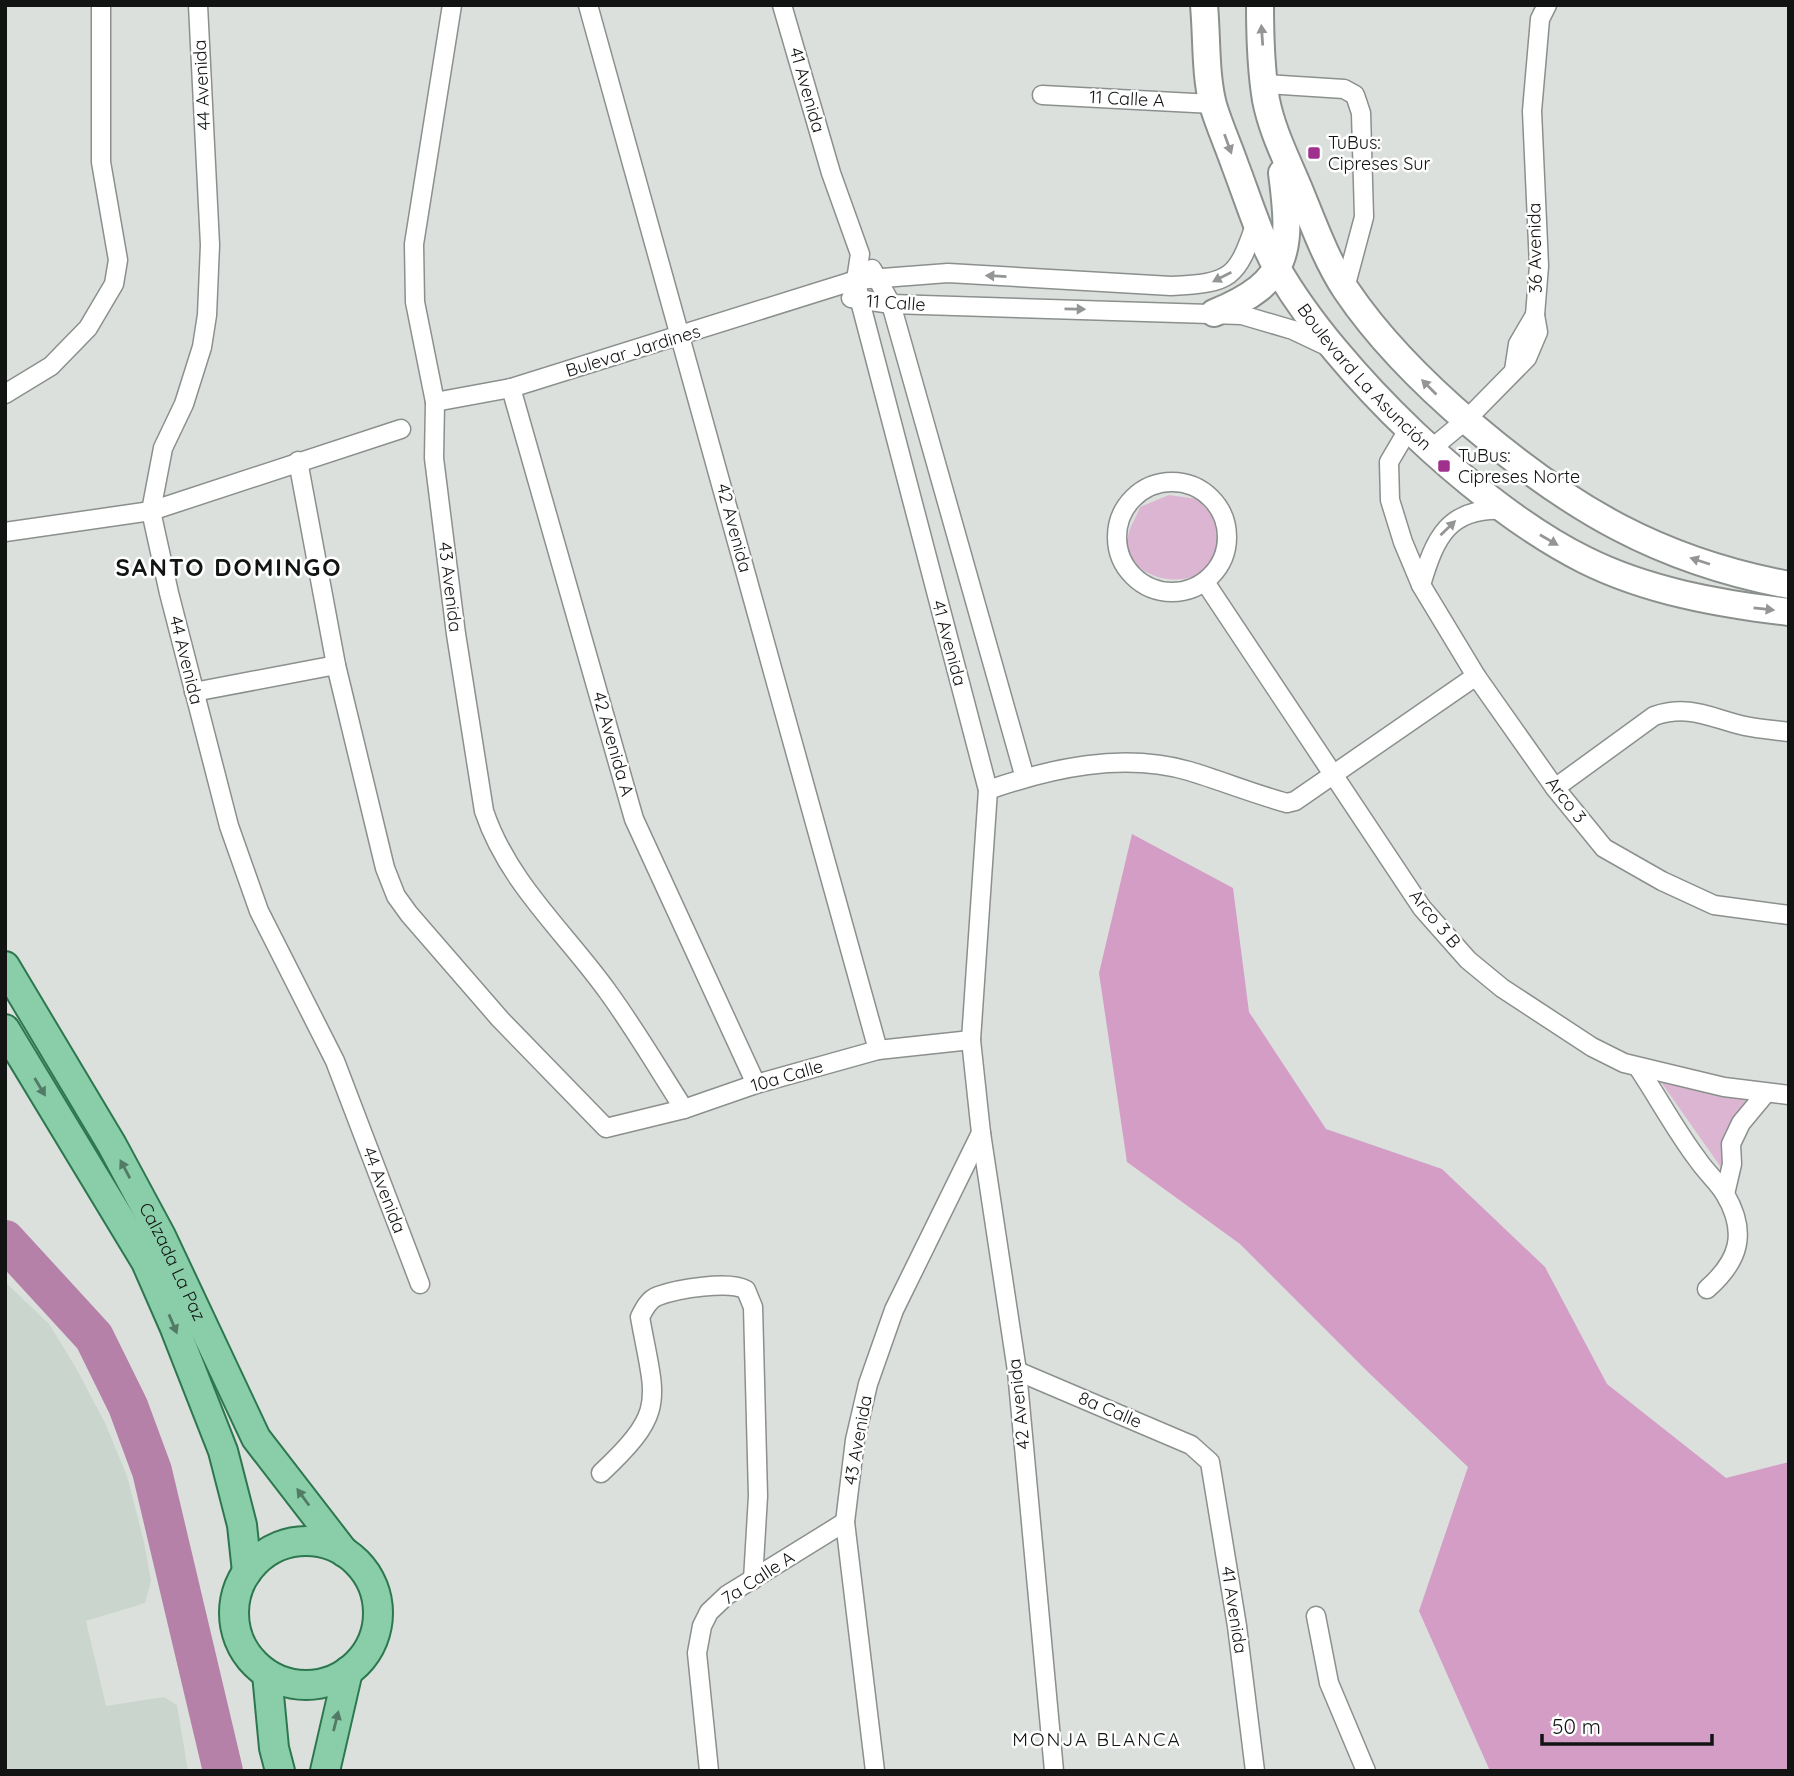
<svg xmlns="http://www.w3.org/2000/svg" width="1794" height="1776" font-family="Quicksand,sans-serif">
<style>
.built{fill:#c9d5cd}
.green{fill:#dcb5d2}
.forest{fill:#d39dc6}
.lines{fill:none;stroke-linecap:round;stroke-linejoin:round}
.river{stroke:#b581a8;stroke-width:40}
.street-casing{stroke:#8b908d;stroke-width:21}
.secondary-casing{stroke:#8b908d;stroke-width:30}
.primary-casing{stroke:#2d774f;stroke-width:32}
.street{stroke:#fff;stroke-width:18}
.secondary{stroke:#fff;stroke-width:26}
.primary{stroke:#89cea9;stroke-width:28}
.oneway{fill:#949595}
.oneway2{fill:#537a66}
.poi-dot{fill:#a0308e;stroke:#fff;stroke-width:2.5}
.labels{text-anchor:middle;stroke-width:5;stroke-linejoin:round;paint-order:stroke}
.street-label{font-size:18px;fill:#121413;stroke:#fff}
.poi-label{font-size:18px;fill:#121413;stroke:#fff;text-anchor:start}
.neighbourhood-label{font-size:19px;letter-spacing:2px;fill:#121413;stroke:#fff}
.district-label{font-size:24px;font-weight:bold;letter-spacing:2px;fill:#121413;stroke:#fff}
</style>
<rect width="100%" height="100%" fill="#dbe0dd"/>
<!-- built -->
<path class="built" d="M 5,1282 L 49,1324 L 76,1368 L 105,1423 L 127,1476 L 144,1542 L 151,1581 L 145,1603 L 86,1621 L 106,1706 L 164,1697 L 177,1705 L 188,1771 L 5,1771 Z"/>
<!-- green -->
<g class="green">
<path d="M 1169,495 L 1197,499 L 1217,520 C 1218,530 1221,543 1218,553 C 1205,595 1122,585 1128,537 C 1129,527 1137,517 1140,507 Z"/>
<path d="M 1661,1082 L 1748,1097 L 1728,1130 L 1725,1173 Z"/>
</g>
<!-- forest -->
<path class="forest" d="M 1132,834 L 1233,888 L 1249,1012 L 1326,1129 L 1442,1169 L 1545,1267 L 1607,1384 L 1726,1478 L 1789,1462 L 1789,1771 L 1490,1771 L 1419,1611 L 1468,1467 L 1368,1372 L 1240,1244 L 1127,1162 L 1099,973 Z"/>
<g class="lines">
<!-- river -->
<path class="river" d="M 5,1240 L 94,1337 L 128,1406 L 152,1471 L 223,1771"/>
<defs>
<g id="street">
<path d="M 198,5 L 210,245 L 207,315 L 202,347 L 184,404 L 163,448 L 151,511 L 169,593 L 229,826 L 259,911 L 335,1061 L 420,1284"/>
<path d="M 452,5 L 414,244 L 415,302 L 435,402 L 434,458 L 456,634 L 484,811 C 508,883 565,932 608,992 C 635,1029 659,1070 684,1109"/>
<path d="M 588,5 L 878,1050"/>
<path d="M 782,5 L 831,173 L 860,254 L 856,280 L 860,301 L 988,790 L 971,1040 L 981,1133 L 1017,1371 L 1054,1771"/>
<path d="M 1265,84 L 1344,89 L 1355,95 L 1361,113 L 1364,217 L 1345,288"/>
<path d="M 1042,95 L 1213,104"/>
<path d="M 872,269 L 891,304 L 1025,778"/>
<path d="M 851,298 L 891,304 L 1242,315 L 1293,330 L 1331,348"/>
<path d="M 1514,370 L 1518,344 L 1535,315"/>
<path d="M 511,388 L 634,819 L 756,1084"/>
<path d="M 5,394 L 51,366 L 88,328 L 114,284 L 118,260 L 101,162 L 101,5"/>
<path d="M 435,402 L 511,388 L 856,280 L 948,273 L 1171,286 C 1231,283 1237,279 1256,222"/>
<path d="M 1409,428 L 1389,462 L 1390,500 L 1403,542 L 1421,585 L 1476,676 L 1555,788 L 1604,848 L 1662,881 L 1714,905 L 1789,915"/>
<path d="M 1431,449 L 1466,420 L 1527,358 L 1538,332 L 1535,315 L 1539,266 L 1532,111 L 1540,19 L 1547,5"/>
<path d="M 298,461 L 336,665 L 385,868 L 396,896 L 409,914 L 500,1019 L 606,1128 L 684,1109 L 756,1084 L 878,1050 L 971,1040"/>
<circle cx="1172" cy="537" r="55"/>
<path d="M 5,532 L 151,511 L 401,429"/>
<path d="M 1205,582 L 1422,908 L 1468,960 L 1502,988 L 1592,1047 L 1624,1063 L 1724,1087 L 1789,1095"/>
<path d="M 1421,585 C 1435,538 1448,507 1504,510"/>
<path d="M 194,692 L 336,665"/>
<path d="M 1555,788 L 1654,716 C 1690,704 1710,718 1745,726 C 1759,729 1774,730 1789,732"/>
<path d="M 988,790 C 1052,768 1122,752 1189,771 C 1222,781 1254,794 1287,803 L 1295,801 L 1476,676"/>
<path d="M 1639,1069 C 1659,1099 1676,1131 1698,1160 C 1706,1172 1718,1182 1725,1194 C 1748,1233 1739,1261 1707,1289"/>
<path d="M 1725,1194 L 1732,1164 L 1731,1144 L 1741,1123 L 1766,1093"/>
<path d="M 1017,1371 L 1191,1445 L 1210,1462 L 1237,1626 L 1255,1771"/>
<path d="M 601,1473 C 668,1410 655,1401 640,1317 C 644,1309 649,1299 658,1296 C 677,1289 730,1280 746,1290 L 753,1307 L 758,1496 L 753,1580"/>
<path d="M 1316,1616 L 1329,1683 L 1366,1771"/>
<path d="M 709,1771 L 697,1653 L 702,1626 L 709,1612 L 727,1595 L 845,1522"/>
<path d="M 875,1771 L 845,1522 L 855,1440 L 868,1384 L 894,1310 L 981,1133"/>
</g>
<g id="secondary">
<path id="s1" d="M 1204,5 C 1207,37 1205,74 1213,105 C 1219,125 1228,145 1235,165 C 1248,199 1259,236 1277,268 C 1336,371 1478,507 1585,560 C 1647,591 1720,604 1789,612"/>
<path d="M 1260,5 C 1260,36 1261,70 1266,100 C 1272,131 1287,160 1299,189 C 1313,223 1326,260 1346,290 C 1381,342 1425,385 1472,425 C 1571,509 1660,561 1789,585"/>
<path d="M 1214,313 C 1291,282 1292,249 1282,173"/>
</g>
<g id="primary">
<path id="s2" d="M 5,966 L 112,1145 L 161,1236 L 256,1438 L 344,1552"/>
<path d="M 5,1029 L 146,1262 L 174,1326 L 223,1451 L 242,1525 L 247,1572"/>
<circle cx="306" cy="1613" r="72"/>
<path d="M 267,1674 L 274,1748 L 280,1771"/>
<path d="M 325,1771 L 348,1671"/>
</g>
</defs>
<!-- street casing -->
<use href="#street" class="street-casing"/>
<!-- secondary casing -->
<use href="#secondary" class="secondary-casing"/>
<!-- primary casing -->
<use href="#primary" class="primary-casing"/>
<!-- street -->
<use href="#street" class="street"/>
<!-- secondary -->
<use href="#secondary" class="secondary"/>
<!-- primary -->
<use href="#primary" class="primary"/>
</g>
<!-- one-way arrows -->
<defs><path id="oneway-solid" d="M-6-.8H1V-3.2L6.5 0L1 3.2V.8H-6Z" transform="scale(1.75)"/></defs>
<g class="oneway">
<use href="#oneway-solid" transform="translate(1262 35) rotate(-94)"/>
<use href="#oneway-solid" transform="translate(1228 144) rotate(70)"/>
<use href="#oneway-solid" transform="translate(996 276) rotate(-177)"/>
<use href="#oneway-solid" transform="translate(1222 277) rotate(153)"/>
<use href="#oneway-solid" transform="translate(1075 309) rotate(1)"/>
<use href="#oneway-solid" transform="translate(1429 387) rotate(-135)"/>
<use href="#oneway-solid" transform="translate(1448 528) rotate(-44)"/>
<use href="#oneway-solid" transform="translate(1549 540) rotate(30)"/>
<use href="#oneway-solid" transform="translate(1700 561) rotate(-162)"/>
<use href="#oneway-solid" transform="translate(1764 609) rotate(6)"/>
</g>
<g class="oneway2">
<use href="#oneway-solid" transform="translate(40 1087) rotate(59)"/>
<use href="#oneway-solid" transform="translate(125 1169) rotate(-118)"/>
<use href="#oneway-solid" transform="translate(173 1324) rotate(67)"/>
<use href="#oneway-solid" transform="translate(303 1497) rotate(-126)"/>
<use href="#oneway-solid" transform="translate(336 1721) rotate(-76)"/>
</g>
<!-- markers -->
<g class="poi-dot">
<rect x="1307" y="146" width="14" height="14" rx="3.5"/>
<rect x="1437" y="459" width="14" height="14" rx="3.5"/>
</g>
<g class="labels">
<!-- street labels -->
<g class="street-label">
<text transform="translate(202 85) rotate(-93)" y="6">44 Avenida</text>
<text transform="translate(807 90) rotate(74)" y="6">41 Avenida</text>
<text transform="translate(1127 99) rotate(3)" y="6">11 Calle A</text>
<text transform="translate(1535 248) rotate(-91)" y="6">36 Avenida</text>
<text transform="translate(896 303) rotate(4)" y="6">11 Calle</text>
<text transform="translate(633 351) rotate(-17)" y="6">Bulevar Jardines</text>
<text dy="6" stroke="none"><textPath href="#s1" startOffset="416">Boulevard La Asunción</textPath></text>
<text transform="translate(734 528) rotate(75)" y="6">42 Avenida</text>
<text transform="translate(450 587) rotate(83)" y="6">43 Avenida</text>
<text transform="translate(949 643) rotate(75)" y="6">41 Avenida</text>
<text transform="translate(186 660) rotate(76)" y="6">44 Avenida</text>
<text transform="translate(613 744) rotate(74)" y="6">42 Avenida A</text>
<text transform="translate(1566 800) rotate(52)" y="6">Arco 3</text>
<text transform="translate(1435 919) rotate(51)" y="6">Arco 3 B</text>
<text transform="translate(787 1076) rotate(-16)" y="6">10a Calle</text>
<text transform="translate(384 1190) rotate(69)" y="6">44 Avenida</text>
<text dy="6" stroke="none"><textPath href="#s2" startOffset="340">Calzada La Paz</textPath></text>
<text transform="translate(1019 1404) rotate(-96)" y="6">42 Avenida</text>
<text transform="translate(1110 1410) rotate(23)" y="6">8a Calle</text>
<text transform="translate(858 1440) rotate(-80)" y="6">43 Avenida</text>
<text transform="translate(758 1578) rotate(-33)" y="6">7a Calle A</text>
<text transform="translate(1234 1610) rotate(81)" y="6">41 Avenida</text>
</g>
<!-- poi labels -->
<g class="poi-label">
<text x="1328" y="149">TuBus:<tspan x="1328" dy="21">Cipreses Sur</tspan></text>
<text x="1458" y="462">TuBus:<tspan x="1458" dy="21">Cipreses Norte</tspan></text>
</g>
<!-- neighbourhood labels -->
<g class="neighbourhood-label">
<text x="1097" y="1746">MONJA BLANCA</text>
</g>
<!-- district labels -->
<g class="district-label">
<text x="229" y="576">SANTO DOMINGO</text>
</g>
</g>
<!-- border -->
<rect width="1794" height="1776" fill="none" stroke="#121413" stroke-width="14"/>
<!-- scale -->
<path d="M1542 1734v10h170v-10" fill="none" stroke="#121413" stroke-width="3.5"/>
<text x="1552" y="1734" font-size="21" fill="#121413" stroke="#ffffff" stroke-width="5" paint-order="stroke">50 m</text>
</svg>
